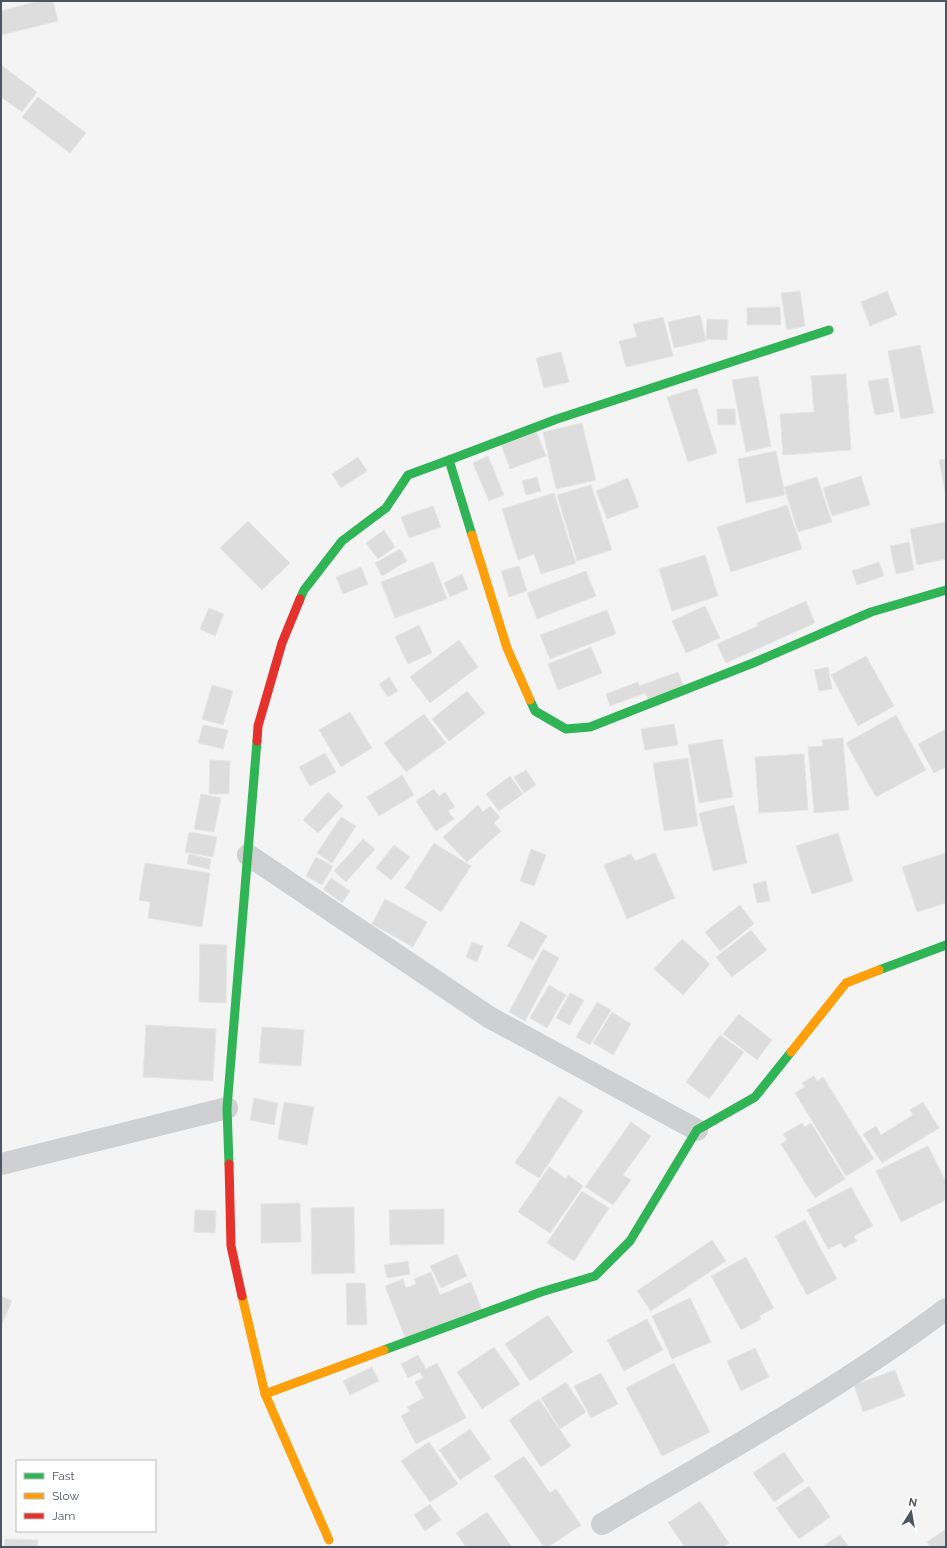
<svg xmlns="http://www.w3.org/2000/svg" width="947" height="1548" font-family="Raleway,sans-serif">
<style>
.building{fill:#ddddde;stroke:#e5e6e7}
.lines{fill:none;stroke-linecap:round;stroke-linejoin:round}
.street{stroke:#ced0d2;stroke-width:22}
.fast{stroke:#30b455;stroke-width:9}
.slow{stroke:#ff9f0a;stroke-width:9}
.jam{stroke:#e5322d;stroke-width:9}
</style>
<rect width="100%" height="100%" fill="#f4f4f4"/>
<!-- building -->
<g class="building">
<path d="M 39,1 L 53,1 L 58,21 L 1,35 L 1,11 Z"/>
<path d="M 1,65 L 37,92 L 22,112 L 1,97 Z"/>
<path d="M 38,97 L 86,133 L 70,153 L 22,117 Z"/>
<path d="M 800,291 L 805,326 L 787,330 L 781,293 Z"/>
<path d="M 887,291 L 897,315 L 870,326 L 861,302 Z"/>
<path d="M 780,307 L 781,325 L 747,325 L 747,308 Z"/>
<path d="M 700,315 L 706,341 L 674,348 L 668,322 Z"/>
<path d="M 663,317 L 673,356 L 626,367 L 619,341 L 637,337 L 633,324 Z"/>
<path d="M 707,319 L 728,320 L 727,340 L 706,339 Z"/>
<path d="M 920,345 L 934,413 L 901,419 L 888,351 Z"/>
<path d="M 561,352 L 569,382 L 544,388 L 536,358 Z"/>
<path d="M 846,374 L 851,450 L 783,455 L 780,414 L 814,412 L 811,376 Z"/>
<path d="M 758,376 L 771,446 L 746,452 L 732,380 Z"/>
<path d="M 888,378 L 894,412 L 875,415 L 868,381 Z"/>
<path d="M 697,388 L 717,453 L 688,462 L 667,397 Z"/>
<path d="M 717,409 L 735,409 L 736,425 L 718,425 Z"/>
<path d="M 582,423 L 596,480 L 556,489 L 543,432 Z"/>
<path d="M 536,431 L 546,456 L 510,469 L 501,444 Z"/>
<path d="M 776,451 L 785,495 L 746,503 L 738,459 Z"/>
<path d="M 488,456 L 504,495 L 489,501 L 473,463 Z"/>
<path d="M 358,457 L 367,471 L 341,488 L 332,474 Z"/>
<path d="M 946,459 L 946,496 L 939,460 Z"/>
<path d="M 861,476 L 870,505 L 832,516 L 823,488 Z"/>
<path d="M 537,477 L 541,491 L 526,495 L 522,481 Z"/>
<path d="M 817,477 L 832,522 L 798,532 L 784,487 Z"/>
<path d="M 628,478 L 639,507 L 607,519 L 596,491 Z"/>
<path d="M 591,485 L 612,550 L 577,561 L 557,495 Z"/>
<path d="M 554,493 L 576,563 L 541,574 L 534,554 L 518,560 L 502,509 Z"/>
<path d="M 787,505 L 802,549 L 731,572 L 717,527 Z"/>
<path d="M 433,506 L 441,527 L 409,538 L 401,517 Z"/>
<path d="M 248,521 L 290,563 L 262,590 L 220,548 Z"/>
<path d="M 945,522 L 946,559 L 917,565 L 910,529 Z"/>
<path d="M 384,530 L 395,547 L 378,559 L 366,543 Z"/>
<path d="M 909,542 L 914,570 L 896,574 L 890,546 Z"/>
<path d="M 400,549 L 407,561 L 382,576 L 375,563 Z"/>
<path d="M 705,555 L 718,596 L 672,611 L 659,569 Z"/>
<path d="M 433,562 L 447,599 L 395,618 L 381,582 Z"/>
<path d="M 879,562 L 884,576 L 857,585 L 852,571 Z"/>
<path d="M 519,566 L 527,591 L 509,597 L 501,571 Z"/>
<path d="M 361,567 L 368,584 L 343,594 L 336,577 Z"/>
<path d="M 586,571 L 596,596 L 537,619 L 527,593 Z"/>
<path d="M 462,574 L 468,589 L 450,597 L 444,583 Z"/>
<path d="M 806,601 L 815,623 L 726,663 L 717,644 L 758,626 L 757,623 Z"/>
<path d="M 705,606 L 720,638 L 686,653 L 672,621 Z"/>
<path d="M 209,608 L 224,614 L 215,636 L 200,629 Z"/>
<path d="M 607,610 L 616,634 L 550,659 L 540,635 Z"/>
<path d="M 419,625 L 432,653 L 408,664 L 395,637 Z"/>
<path d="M 459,640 L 478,667 L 430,703 L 410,677 Z"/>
<path d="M 591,647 L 602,673 L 558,690 L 548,664 Z"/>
<path d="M 866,656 L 894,706 L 858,726 L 831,675 Z"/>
<path d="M 828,667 L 832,689 L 819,691 L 814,670 Z"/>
<path d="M 678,672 L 684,687 L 648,700 L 645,693 L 610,706 L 606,694 L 638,682 L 639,686 Z"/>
<path d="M 389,677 L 398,691 L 388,697 L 379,684 Z"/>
<path d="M 212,685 L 233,691 L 223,725 L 202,719 Z"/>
<path d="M 467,691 L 485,713 L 449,741 L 432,719 Z"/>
<path d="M 350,712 L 372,748 L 341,767 L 319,730 Z"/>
<path d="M 424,714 L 446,743 L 406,772 L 384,743 Z"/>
<path d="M 896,715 L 926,770 L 876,797 L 846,743 Z"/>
<path d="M 674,724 L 678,745 L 645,750 L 641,729 Z"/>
<path d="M 203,725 L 228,730 L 223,749 L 198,743 Z"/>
<path d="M 946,729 L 946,767 L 934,773 L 918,744 Z"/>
<path d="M 843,738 L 849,810 L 814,813 L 808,747 L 823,746 L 822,740 Z"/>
<path d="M 722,739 L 733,797 L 699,803 L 688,745 Z"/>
<path d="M 325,753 L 336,772 L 310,786 L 299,767 Z"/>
<path d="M 804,754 L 808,810 L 759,813 L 755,757 Z"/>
<path d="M 688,758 L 698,826 L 664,831 L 653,763 Z"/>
<path d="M 210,760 L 230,761 L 229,794 L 209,794 Z"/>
<path d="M 526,770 L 536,785 L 524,793 L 514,777 Z"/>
<path d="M 402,775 L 414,795 L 379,816 L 367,797 Z"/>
<path d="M 510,776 L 523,794 L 499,811 L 486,794 Z"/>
<path d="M 434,789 L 439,796 L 445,792 L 455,807 L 448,811 L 454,819 L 436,831 L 416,801 Z"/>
<path d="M 328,792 L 343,806 L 318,833 L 303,820 Z"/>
<path d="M 201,794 L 221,798 L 214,832 L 194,829 Z"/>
<path d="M 478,805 L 483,812 L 490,806 L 500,817 L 494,823 L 501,831 L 467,862 L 443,837 Z"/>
<path d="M 734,805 L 747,863 L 713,871 L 699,813 Z"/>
<path d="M 341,817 L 356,826 L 332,863 L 317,853 Z"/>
<path d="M 189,832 L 217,837 L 213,857 L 185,852 Z"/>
<path d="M 838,833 L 853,881 L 812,894 L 796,846 Z"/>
<path d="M 363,839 L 375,849 L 346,882 L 334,871 Z"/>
<path d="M 434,843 L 471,866 L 441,912 L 405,888 Z"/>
<path d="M 394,845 L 410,857 L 391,880 L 376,868 Z"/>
<path d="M 531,849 L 546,855 L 534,886 L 520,881 Z"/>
<path d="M 655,853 L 675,898 L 627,919 L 604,865 L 631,854 L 635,861 Z"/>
<path d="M 946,853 L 946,903 L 917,912 L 902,867 Z"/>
<path d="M 189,854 L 211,859 L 209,869 L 187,864 Z"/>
<path d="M 316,857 L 333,866 L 322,885 L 306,876 Z"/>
<path d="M 145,863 L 210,873 L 202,927 L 148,918 L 150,902 L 139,900 Z"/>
<path d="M 331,878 L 350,891 L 342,903 L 323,889 Z"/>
<path d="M 766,881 L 770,901 L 757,903 L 753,884 Z"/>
<path d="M 385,899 L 427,922 L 413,947 L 372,924 Z"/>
<path d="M 740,905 L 754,924 L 720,951 L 705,932 Z"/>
<path d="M 521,921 L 547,936 L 533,960 L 507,946 Z"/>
<path d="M 751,930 L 767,950 L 732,977 L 716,957 Z"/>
<path d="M 682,939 L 710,964 L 683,995 L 654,969 Z"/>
<path d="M 472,942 L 483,946 L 477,962 L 466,957 Z"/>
<path d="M 200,944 L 227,945 L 226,1003 L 199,1002 Z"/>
<path d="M 543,949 L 559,958 L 525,1021 L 509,1012 Z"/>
<path d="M 549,985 L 566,995 L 547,1028 L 530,1018 Z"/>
<path d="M 570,993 L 584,1000 L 570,1025 L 556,1018 Z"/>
<path d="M 597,1002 L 611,1010 L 590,1045 L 576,1037 Z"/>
<path d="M 612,1012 L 631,1024 L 613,1055 L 593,1043 Z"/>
<path d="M 739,1014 L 772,1040 L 757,1060 L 723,1034 Z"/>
<path d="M 146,1025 L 216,1029 L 213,1081 L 143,1077 Z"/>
<path d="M 262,1027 L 304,1030 L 301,1066 L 259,1063 Z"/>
<path d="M 720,1035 L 744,1052 L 709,1099 L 686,1082 Z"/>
<path d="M 814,1076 L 817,1081 L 823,1077 L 874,1159 L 846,1176 L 795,1093 L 805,1087 L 802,1083 Z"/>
<path d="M 559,1096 L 583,1111 L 539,1178 L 515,1163 Z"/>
<path d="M 254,1098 L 278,1103 L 274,1125 L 250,1120 Z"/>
<path d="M 284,1102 L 314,1107 L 307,1145 L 278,1139 Z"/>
<path d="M 923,1102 L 939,1128 L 882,1163 L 863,1134 L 876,1126 L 881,1135 L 913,1115 L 910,1110 Z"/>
<path d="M 631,1122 L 651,1136 L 623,1175 L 631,1180 L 613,1205 L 585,1187 Z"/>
<path d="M 802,1123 L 805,1127 L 811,1123 L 845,1179 L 815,1198 L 781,1144 L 787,1140 L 783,1134 Z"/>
<path d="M 928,1146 L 946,1182 L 946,1200 L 901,1222 L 876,1171 Z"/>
<path d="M 549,1167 L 566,1179 L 568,1175 L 583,1186 L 550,1233 L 518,1212 Z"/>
<path d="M 851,1187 L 873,1226 L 854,1236 L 857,1241 L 844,1248 L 841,1243 L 828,1249 L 807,1210 Z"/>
<path d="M 582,1191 L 609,1208 L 574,1261 L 547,1243 Z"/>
<path d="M 300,1203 L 301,1242 L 261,1243 L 261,1204 Z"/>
<path d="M 354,1207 L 355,1273 L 312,1274 L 311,1208 Z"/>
<path d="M 444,1209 L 444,1244 L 390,1245 L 389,1210 Z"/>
<path d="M 195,1210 L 216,1211 L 215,1233 L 194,1232 Z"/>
<path d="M 805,1220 L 837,1279 L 807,1295 L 775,1236 Z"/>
<path d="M 712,1240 L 726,1261 L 651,1311 L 637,1291 Z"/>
<path d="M 457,1254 L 467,1276 L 441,1288 L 430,1266 Z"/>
<path d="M 746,1257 L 774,1308 L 759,1316 L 761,1319 L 741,1330 L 711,1276 Z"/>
<path d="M 408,1261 L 410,1274 L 387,1278 L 384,1265 Z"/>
<path d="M 431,1272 L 440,1295 L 471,1282 L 482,1310 L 406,1340 L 385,1286 L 403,1279 L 406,1288 L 416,1284 L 414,1279 Z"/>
<path d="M 346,1283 L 365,1283 L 367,1325 L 347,1325 Z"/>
<path d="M 1,1296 L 12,1301 L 1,1326 Z"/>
<path d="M 690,1298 L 711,1342 L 672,1359 L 652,1316 Z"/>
<path d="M 548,1315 L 573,1352 L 530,1381 L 505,1344 Z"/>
<path d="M 647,1319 L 663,1350 L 624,1371 L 607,1340 Z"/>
<path d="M 494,1347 L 520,1384 L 482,1409 L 457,1372 Z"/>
<path d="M 755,1348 L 769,1377 L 741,1391 L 727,1361 Z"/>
<path d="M 418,1355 L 426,1369 L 437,1363 L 466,1418 L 416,1444 L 401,1416 L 410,1411 L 407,1407 L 424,1398 L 415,1382 L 423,1378 L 420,1372 L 408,1378 L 401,1364 Z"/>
<path d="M 674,1363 L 710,1432 L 662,1456 L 626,1388 Z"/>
<path d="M 372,1367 L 379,1381 L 350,1395 L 343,1381 Z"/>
<path d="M 895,1370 L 905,1396 L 863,1412 L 854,1385 Z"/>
<path d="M 601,1373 L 618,1404 L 591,1418 L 574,1386 Z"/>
<path d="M 566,1382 L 586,1412 L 560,1429 L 541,1398 Z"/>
<path d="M 539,1399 L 571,1446 L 541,1467 L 509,1420 Z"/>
<path d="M 470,1429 L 491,1459 L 460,1480 L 439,1450 Z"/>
<path d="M 429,1442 L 458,1484 L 430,1502 L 401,1461 Z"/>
<path d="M 784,1452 L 804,1481 L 774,1502 L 753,1473 Z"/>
<path d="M 524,1456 L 550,1493 L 556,1489 L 581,1525 L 548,1547 L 544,1547 L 494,1476 Z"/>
<path d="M 809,1486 L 830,1517 L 799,1539 L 776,1508 Z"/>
<path d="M 700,1501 L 729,1543 L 723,1547 L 685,1547 L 668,1523 Z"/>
<path d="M 430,1504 L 441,1520 L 425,1531 L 414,1515 Z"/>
<path d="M 487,1512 L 512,1547 L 466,1547 L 456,1533 Z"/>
<path d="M 946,1529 L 946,1547 L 931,1547 L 927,1542 Z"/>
<path d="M 840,1535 L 849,1547 L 822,1547 Z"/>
<path d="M 5,1539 L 38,1540 L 37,1547 L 4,1547 Z"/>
</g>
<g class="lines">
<!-- street -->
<g class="street">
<path d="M 248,855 L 489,1017 L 697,1130"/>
<path d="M 1,1164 L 227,1108"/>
<path d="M 602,1524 C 718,1456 838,1390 946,1309"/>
</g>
<!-- fast -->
<g class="fast">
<path d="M 472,535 L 449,460 L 557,419 L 829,330"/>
<path d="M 300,599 L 304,590 L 342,541 L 386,508 L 408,475 L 449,460"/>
<path d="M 530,700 L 535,711 L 566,729 L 590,727 L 753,663 L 871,612 L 946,590"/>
<path d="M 879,970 L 946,945"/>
<path d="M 229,1164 L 227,1108 L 257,741"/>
<path d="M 384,1350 L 541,1292 L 595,1276 L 630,1241 L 697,1130 L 755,1097 L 791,1052"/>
</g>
<!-- slow -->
<g class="slow">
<path d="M 472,535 L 507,648 L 530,700"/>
<path d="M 791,1052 L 846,983 L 879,970"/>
<path d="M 242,1296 L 265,1394 L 329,1540"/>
<path d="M 265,1394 L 384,1350"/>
</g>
<!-- jam -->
<g class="jam">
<path d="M 257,741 L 258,726 L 282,643 L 300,599"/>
<path d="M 229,1164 L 231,1246 L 242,1296"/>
</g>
</g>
<!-- border -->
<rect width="947" height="1548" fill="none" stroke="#4a5661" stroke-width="4"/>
<!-- legend -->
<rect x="16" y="1460" width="140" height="72" fill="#ffffff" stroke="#b7bbc0"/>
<rect x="24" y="1473" width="20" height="6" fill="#30b455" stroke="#b7bbc0"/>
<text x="52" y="1480" font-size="12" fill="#4a5661">Fast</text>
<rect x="24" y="1493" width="20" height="6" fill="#ff9f0a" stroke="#b7bbc0"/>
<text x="52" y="1500" font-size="12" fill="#4a5661">Slow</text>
<rect x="24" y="1513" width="20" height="6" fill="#e5322d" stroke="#b7bbc0"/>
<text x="52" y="1520" font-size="12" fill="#4a5661">Jam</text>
<!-- north arrow -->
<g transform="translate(911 1512) rotate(11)" stroke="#ffffff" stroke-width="3" paint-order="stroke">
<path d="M0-3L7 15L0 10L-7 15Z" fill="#4a5661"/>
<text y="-6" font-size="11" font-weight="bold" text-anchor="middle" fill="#4a5661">N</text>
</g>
</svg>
